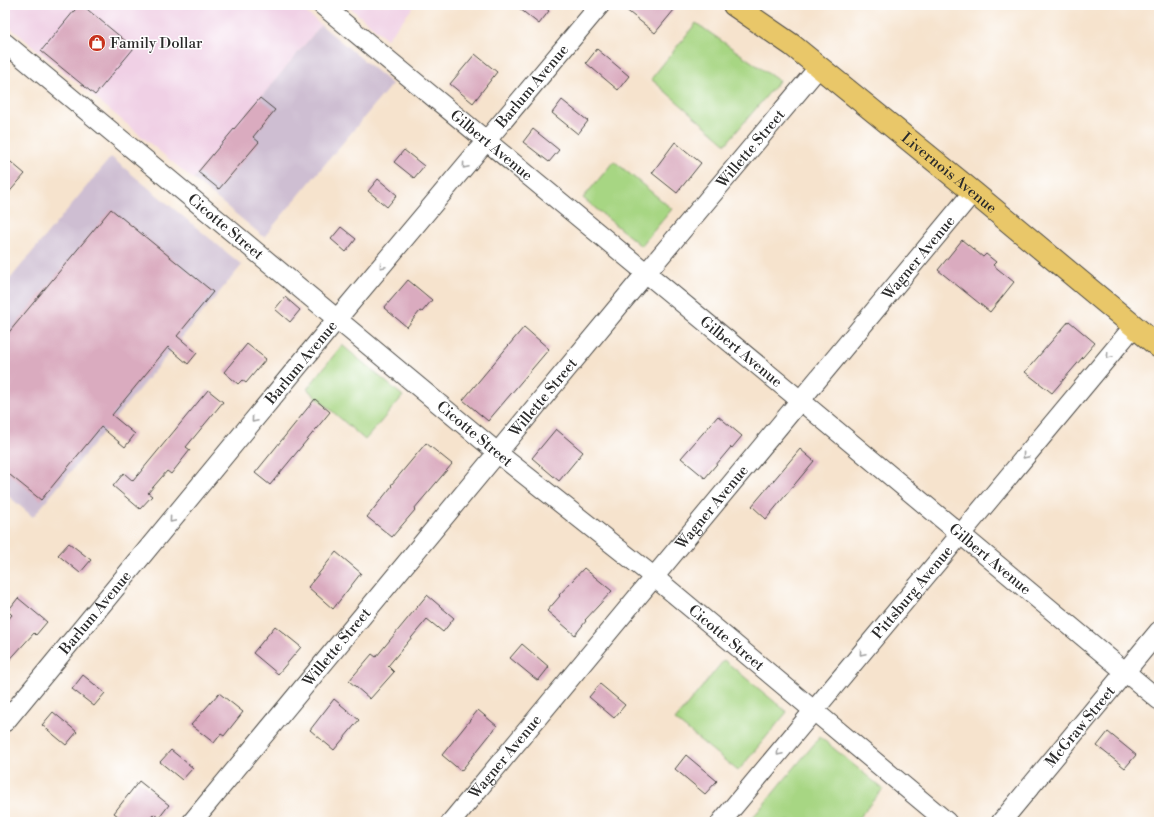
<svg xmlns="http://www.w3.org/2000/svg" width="1164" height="827" font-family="'Libre Bodoni',serif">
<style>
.built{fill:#f0d0e5}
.industrial{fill:#cebed2}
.green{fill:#a7d683;stroke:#698057}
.building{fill:#daabbf}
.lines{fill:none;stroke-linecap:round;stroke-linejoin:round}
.minor-casing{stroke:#494743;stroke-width:21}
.major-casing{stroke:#494743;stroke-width:24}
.minor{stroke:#fff;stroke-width:19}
.major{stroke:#e9c769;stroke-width:22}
.oneway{stroke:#a0a0a0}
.labels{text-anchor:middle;stroke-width:3;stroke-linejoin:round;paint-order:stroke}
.poi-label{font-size:15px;fill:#2b2b2b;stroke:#fff;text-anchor:start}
.street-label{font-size:15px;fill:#2b2b2b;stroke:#fff}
</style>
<rect width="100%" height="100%" fill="#fff"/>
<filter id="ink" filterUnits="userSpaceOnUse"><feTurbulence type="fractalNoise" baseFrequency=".025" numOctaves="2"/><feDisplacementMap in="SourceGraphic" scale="8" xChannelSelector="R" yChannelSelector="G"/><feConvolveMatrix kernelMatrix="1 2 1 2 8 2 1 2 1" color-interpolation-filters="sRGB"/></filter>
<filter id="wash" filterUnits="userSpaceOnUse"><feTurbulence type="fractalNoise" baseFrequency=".012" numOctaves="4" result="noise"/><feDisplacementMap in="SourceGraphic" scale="16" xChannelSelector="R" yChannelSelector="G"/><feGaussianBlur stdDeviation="0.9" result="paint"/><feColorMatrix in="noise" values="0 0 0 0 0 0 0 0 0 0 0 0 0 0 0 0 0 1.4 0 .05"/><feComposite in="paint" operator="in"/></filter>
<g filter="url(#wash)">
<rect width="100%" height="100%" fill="#f6e3cd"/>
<!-- built -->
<g class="built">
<path d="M 5,5 L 297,5 L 321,25 L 193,179 L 5,23 Z"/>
<path d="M 347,5 L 415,5 L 387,39 Z"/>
</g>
<!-- industrial -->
<g class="industrial">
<path d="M 321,25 L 392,84 L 264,237 L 193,179 Z"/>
<path d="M 111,157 L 242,265 L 33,517 L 5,493 L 5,285 Z"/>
</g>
<!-- green -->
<g class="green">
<path d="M 696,23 L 779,81 L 726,144 L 651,79 Z"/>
<path d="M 614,161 L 672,209 L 641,246 L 583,198 Z"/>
<path d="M 342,345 L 403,396 L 365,440 L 307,389 Z"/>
<path d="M 724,660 L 787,712 L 738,771 L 675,720 Z"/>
<path d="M 820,737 L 883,789 L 855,822 L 749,822 Z"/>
</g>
<g id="blocks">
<!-- building -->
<g class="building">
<path d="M 79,5 L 82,5 L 134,48 L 95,95 L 41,51 Z"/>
<path d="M 515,5 L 542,5 L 549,11 L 539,24 Z"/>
<path d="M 620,5 L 667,5 L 674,10 L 655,33 Z"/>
<path d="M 597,49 L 629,76 L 618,90 L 586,63 Z"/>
<path d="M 475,54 L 497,72 L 473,103 L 450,84 Z"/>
<path d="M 260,98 L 275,110 L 253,137 L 259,142 L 219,189 L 198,172 Z"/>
<path d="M 562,100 L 588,121 L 578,134 L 552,113 Z"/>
<path d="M 533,129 L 559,150 L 549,162 L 523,142 Z"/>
<path d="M 675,142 L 701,163 L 677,193 L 652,173 Z"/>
<path d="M 404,150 L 424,166 L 414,178 L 394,162 Z"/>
<path d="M 5,157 L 25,174 L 5,197 Z"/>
<path d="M 378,179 L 397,195 L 387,207 L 368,191 Z"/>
<path d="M 111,209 L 213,292 L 177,336 L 197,353 L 188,364 L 168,347 L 112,415 L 135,434 L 125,447 L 101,427 L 41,500 L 5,471 L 5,337 Z"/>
<path d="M 341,227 L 356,239 L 346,252 L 331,239 Z"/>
<path d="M 962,240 L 983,257 L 986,254 L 996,262 L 993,265 L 1014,282 L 990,312 L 938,270 Z"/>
<path d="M 408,280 L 432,300 L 422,312 L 420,311 L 407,327 L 384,308 Z"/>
<path d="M 285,297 L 300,310 L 290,322 L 275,309 Z"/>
<path d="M 1069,321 L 1095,343 L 1052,393 L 1025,372 Z"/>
<path d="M 524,327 L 549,349 L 488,421 L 463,400 Z"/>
<path d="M 247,344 L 266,359 L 246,383 L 242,380 L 238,384 L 224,372 Z"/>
<path d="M 208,390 L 223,402 L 186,447 L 190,450 L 171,474 L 167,471 L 148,493 L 152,496 L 140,509 L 113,486 L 124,473 L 133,481 Z"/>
<path d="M 315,399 L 330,412 L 270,485 L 255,473 Z"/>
<path d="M 718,416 L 742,436 L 732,448 L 731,447 L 705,478 L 681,458 Z"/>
<path d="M 556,429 L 583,452 L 559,481 L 532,458 Z"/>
<path d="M 426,443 L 452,464 L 414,509 L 415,510 L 392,537 L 367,517 L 392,486 L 391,485 Z"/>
<path d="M 800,449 L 814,461 L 766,519 L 752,506 Z"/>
<path d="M 69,543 L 91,560 L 80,573 L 58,555 Z"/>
<path d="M 336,552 L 361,573 L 333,609 L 308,587 Z"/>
<path d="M 584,568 L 612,591 L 585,620 L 586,621 L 575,635 L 547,611 L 560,596 L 559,595 Z"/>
<path d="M 427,595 L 454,618 L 443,632 L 427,619 L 388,666 L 394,672 L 370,699 L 349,681 L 372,654 L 376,657 Z"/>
<path d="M 18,598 L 47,622 L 36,635 L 34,633 L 5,665 L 5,623 L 12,615 L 8,611 Z"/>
<path d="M 275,626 L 301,647 L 278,674 L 253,653 Z"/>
<path d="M 522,644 L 549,667 L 538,681 L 510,658 Z"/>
<path d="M 83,675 L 105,693 L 94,706 L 72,689 Z"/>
<path d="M 600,684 L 625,705 L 614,718 L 589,697 Z"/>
<path d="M 219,693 L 243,712 L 224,736 L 221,734 L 214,743 L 191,725 Z"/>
<path d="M 334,699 L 359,720 L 334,750 L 310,730 Z"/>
<path d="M 478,710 L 497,726 L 461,771 L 442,755 Z"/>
<path d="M 53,712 L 77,732 L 66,745 L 42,725 Z"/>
<path d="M 1108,732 L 1136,755 L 1125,768 L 1097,746 Z"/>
<path d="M 171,750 L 193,768 L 182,780 L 160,762 Z"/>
<path d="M 686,755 L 717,781 L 705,794 L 675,769 Z"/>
<path d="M 139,781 L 169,805 L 159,818 L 154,814 L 147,822 L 126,822 L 114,813 Z"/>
</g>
</g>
</g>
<g filter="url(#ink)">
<use href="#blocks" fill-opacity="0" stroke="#494743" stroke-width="1"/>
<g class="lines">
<defs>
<g id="minor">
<path id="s1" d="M 322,5 L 789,391 L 1159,700"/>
<path id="s2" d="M 5,43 L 510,463 L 654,577 L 947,822"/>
<path id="s3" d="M 5,722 L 337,319 L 600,5"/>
<path id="s4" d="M 192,822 L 637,284 L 819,67"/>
<path id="s5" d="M 451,822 L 973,192"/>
<path id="s6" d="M 721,822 L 1134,326"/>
<path id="s7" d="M 1001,822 L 1159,631"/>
</g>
<g id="major">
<path id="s8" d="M 734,5 L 792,45 L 819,67 L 973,192 L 1159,347"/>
</g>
</defs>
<!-- minor casing -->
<use href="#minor" class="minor-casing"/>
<!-- major casing -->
<use href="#major" class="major-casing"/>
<!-- minor -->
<use href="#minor" class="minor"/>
<!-- major -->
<use href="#major" class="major"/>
</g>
<!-- one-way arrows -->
<defs><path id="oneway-chevron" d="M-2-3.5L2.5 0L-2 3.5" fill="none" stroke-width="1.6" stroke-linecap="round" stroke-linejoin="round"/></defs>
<g class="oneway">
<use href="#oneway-chevron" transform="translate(465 166) rotate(130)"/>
<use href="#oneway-chevron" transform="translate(382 266) rotate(130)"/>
<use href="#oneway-chevron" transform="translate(1109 356) rotate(130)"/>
<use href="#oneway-chevron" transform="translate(254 420) rotate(130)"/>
<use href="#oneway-chevron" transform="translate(1025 456) rotate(130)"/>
<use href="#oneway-chevron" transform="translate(172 520) rotate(130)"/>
<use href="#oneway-chevron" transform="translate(862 653) rotate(130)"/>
<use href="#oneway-chevron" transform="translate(779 753) rotate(130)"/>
</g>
</g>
<!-- icons -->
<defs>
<symbol id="shop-disc" viewBox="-11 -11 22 22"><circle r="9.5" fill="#c8321e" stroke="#fff"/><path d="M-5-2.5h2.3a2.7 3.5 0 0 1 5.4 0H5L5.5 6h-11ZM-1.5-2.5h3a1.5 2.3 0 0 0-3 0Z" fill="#fff"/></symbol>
</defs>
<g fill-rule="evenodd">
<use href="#shop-disc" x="87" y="33" width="20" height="20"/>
</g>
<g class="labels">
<!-- poi labels -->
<g class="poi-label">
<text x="110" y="48">Family Dollar</text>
</g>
<!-- street labels -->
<g class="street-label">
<text dy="5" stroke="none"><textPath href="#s3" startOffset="826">Barlum Avenue</textPath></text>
<text dy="5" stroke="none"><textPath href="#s1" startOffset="220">Gilbert Avenue</textPath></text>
<text dy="5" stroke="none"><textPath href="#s4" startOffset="875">Willette Street</textPath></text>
<text dy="5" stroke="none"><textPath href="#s8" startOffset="273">Livernois Avenue</textPath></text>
<text dy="5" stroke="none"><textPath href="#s2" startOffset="287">Cicotte Street</textPath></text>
<text dy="5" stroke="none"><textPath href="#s5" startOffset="733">Wagner Avenue</textPath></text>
<text dy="5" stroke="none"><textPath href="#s1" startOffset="544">Gilbert Avenue</textPath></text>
<text dy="5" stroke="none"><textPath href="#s3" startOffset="466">Barlum Avenue</textPath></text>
<text dy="5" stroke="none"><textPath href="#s4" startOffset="551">Willette Street</textPath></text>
<text dy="5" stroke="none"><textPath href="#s2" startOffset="611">Cicotte Street</textPath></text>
<text dy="5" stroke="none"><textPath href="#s5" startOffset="409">Wagner Avenue</textPath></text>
<text dy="5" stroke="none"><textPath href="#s1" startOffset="868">Gilbert Avenue</textPath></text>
<text dy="5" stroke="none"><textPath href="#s6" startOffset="299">Pittsburg Avenue</textPath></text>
<text dy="5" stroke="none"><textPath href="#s3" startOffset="142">Barlum Avenue</textPath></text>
<text dy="5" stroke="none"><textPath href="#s2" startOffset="935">Cicotte Street</textPath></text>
<text dy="5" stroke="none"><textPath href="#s4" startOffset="227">Willette Street</textPath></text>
<text dy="5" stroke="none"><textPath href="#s7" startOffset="124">McGraw Street</textPath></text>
<text dy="5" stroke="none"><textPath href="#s5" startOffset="85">Wagner Avenue</textPath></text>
</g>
</g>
<!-- margin -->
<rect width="1164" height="827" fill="none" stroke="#fff" stroke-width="20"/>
</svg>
